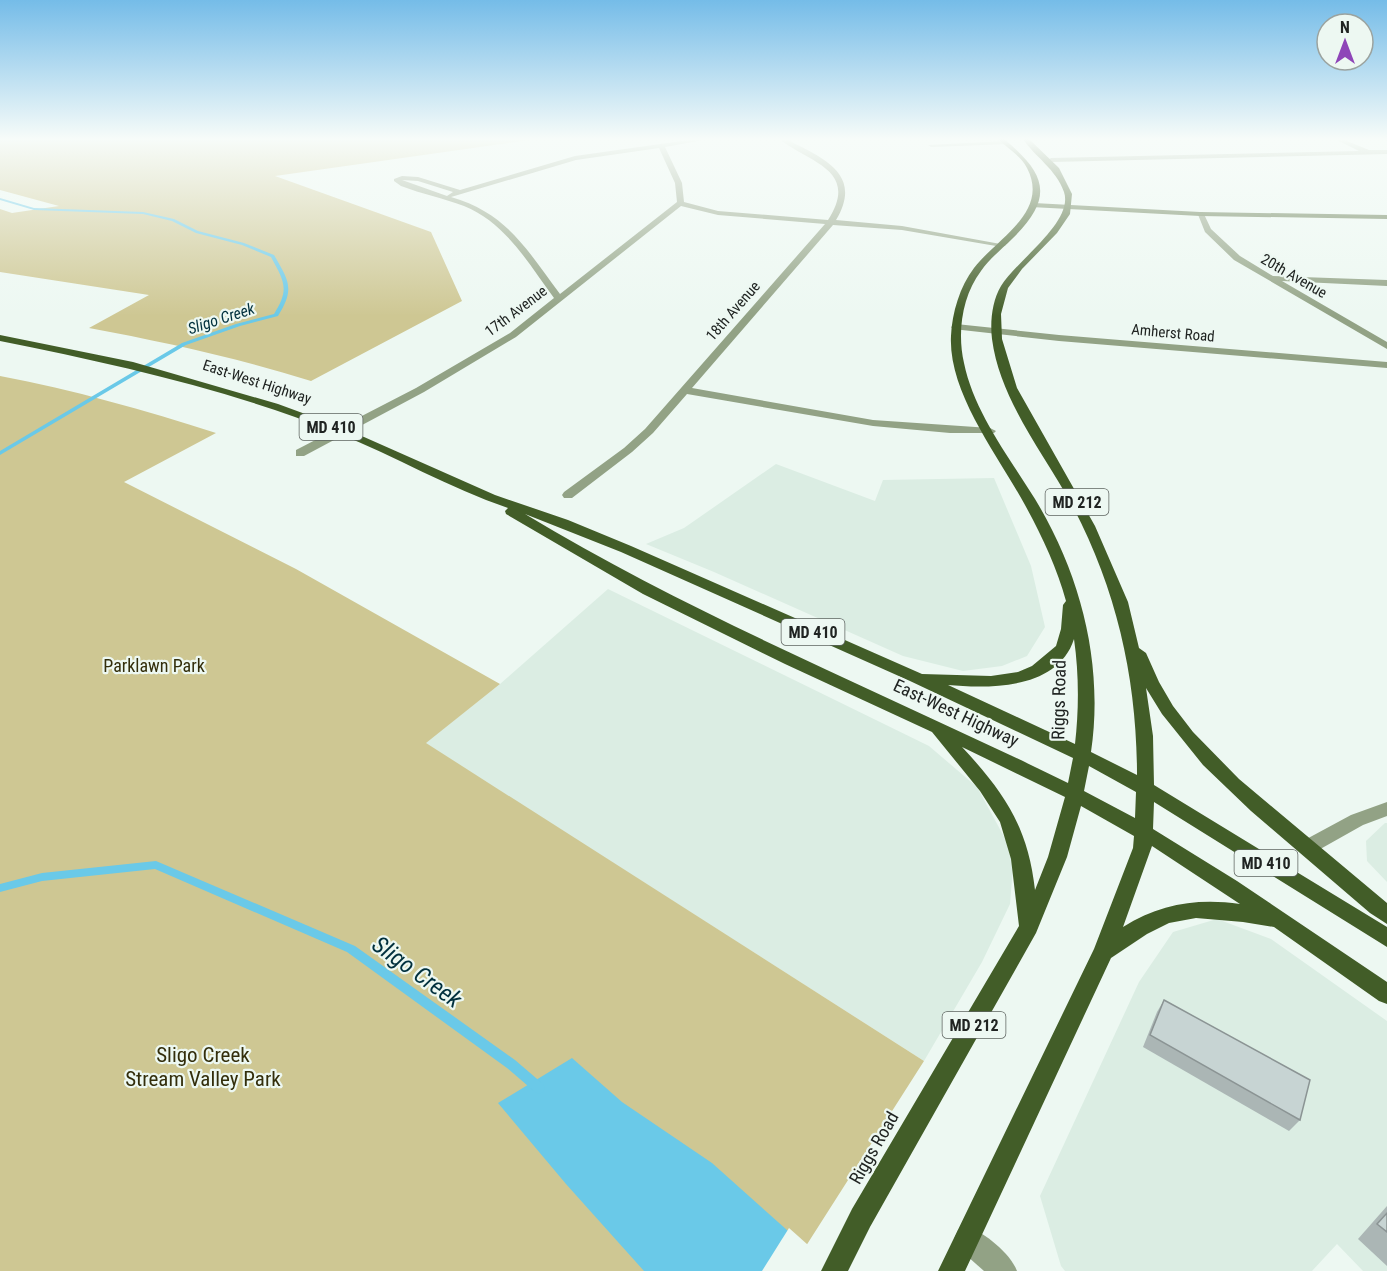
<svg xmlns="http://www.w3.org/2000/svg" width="1387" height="1271" font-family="'Roboto Condensed',sans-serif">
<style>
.built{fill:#dbede3}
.green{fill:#cec793}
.water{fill:#6ac9e8}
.pier{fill:#edf8f2}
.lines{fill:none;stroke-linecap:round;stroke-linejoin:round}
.stream{fill:#6ac9e8;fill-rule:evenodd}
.street{fill:#92a285;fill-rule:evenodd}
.secondary{fill:#63794f;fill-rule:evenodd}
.primary{fill:#425d28;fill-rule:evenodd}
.wall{fill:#abb6b5}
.building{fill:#c7d4d3;stroke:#8b9494;stroke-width:1.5}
.labels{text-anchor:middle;stroke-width:4.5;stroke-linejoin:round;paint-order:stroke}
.far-street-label{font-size:15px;fill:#202422;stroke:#edf8f2}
.far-water-label{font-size:16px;font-style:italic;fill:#01303d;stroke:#edf8f2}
.shield{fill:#edf8f2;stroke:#5e6460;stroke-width:1.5}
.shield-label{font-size:16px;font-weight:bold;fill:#202422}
.park-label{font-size:18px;fill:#332e0b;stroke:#edf8f2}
.street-label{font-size:18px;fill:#202422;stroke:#edf8f2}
.near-park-label{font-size:21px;fill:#332e0b;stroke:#edf8f2}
.near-water-label{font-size:24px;font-style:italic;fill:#01303d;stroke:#edf8f2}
</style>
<rect width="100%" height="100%" fill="#edf8f2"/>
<!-- built -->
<g class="built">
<path d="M 776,464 L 875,501 L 883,480 L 994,478 L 1031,566 L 1045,627 L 1027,656 L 1002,666 L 963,671 L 903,656 L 714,572 L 646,544 L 684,528 Z"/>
<path d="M 608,589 L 929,746 L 977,787 L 1014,855 L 1010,904 L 982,962 L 924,1061 L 425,743 L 500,684 Z"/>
<path d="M 1385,823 L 1387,823 L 1387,882 L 1367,861 L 1366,841 Z"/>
<path d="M 1217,919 L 1271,939 L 1387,1021 L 1387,1271 L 1363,1271 L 1337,1244 L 1312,1271 L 1065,1271 L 1061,1266 L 1040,1196 L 1139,982 L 1173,932 Z"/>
</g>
<!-- green -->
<g class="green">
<path d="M 0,139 L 537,139 L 275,176 L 431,232 L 462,301 L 311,381 C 238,358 164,342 89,328 L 149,295 L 0,272 L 0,209 L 12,213 L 59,206 L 0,190 Z"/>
<path d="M 0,376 C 74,390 144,410 216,433 L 124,482 L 296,569 L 500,684 L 426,743 L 924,1061 L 790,1271 L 0,1271 Z"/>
</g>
<!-- water -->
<path class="water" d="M 572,1058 L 622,1102 L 712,1163 L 833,1271 L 644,1271 L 566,1184 L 498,1103 Z"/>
<!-- pier -->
<path class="pier" d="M 789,1228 L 835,1269 L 836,1271 L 762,1271 Z"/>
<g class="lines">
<!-- stream -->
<g class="stream">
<path d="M 0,198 L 34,208 L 143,212 L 174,219 L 198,231 L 244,243 L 274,255 C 289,281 295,289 278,316 L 240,326 L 186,345 L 0,455 L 0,451 L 182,343 L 236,324 L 274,314 C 290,289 284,281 271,257 L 242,245 L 196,233 L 172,221 L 143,214 L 34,210 L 0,200 Z"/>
<path d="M 156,861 L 355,946 L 515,1060 L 543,1084 L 545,1088 L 543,1092 L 539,1094 L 535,1092 L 507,1068 L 347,952 L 155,869 L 42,881 L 0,892 L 0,884 L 42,873 Z"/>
</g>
<!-- street -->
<g class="street">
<path d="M 696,139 L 709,139 L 665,147 L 682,183 L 684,202 L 718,211 L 828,220 C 860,170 810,163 779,139 L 786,139 C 822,158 864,173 836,220 L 902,226 L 1006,245 L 1002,247 L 902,230 L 833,225 L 692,388 L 873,420 L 990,428 L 996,431 L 994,433 L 950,433 L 873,426 L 687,394 L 653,433 L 632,452 L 572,498 L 564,498 L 562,495 L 564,492 L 624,448 L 645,429 L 825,224 L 718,215 L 681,206 L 516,337 L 424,392 L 304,456 L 296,456 L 296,450 L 416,388 L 510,333 L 554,298 C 528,263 506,223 464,206 C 443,198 422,194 401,186 L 394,181 L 394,179 L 402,176 L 418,177 L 460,190 L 575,156 ZM 659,148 L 675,183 L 677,202 L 560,294 C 527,250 507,213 451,197 L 576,160 ZM 402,180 L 418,181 L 453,192 L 447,196 Z"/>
<path d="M 1335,139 L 1342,139 L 1369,150 L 1387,150 L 1387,154 L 1051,162 L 1048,160 L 1051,158 L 1359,151 Z"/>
<path d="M 1006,141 L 1008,144 L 931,147 L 928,145 Z"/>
<path d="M 1197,212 L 1203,212 L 1211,229 L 1240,256 L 1273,276 L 1387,280 L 1387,286 L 1282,281 L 1387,342 L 1387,349 L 1234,260 L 1205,232 Z"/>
<path d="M 956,324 L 1059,335 L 1387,362 L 1387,368 L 1059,341 L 953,329 L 951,327 Z"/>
<path d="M 1387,802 L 1387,816 L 1363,825 L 1315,852 L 1308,855 L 1301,852 L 1299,847 L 1301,842 L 1351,815 Z"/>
<path d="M 967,1226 C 985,1233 1010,1253 1017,1271 L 984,1271 L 958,1248 L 954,1239 L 958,1230 Z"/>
</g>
<!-- secondary -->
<path class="secondary" d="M 1034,203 L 1200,212 L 1387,215 L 1387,219 L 1200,216 L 1031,207 Z"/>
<!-- primary -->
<path class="primary" d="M 998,139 L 1004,139 C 1046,174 1055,197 1012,239 C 1002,249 989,259 981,271 C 962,296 957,333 964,363 C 974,412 1009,457 1035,499 C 1081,575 1104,664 1091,752 L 1137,775 C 1137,680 1117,590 1072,505 C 1043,452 1000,400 992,339 C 990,322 992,301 1001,286 C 1016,261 1074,222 1064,192 C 1056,169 1035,157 1023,139 L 1029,139 L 1059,168 L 1072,194 L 1070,214 L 1057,233 L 1022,269 L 1008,288 L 1001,314 L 1002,339 L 1017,388 L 1095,526 L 1128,602 L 1139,648 L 1146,653 L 1159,682 L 1173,706 L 1193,732 L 1239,779 L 1387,903 L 1387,924 L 1370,913 L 1251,811 L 1203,765 L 1162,714 L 1146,688 L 1153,736 L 1154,785 L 1387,927 L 1387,947 L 1154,802 L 1153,829 L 1237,881 L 1387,982 L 1387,1004 L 1379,1001 L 1274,927 L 1243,922 L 1196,918 L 1169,923 L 1147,934 L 1111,958 L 965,1271 L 938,1271 L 1094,949 L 1133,848 L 1134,836 L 1081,806 L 1067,857 L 1036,933 L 870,1227 L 848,1271 L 821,1271 L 852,1209 L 1019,926 L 1011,859 L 1000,822 L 980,791 L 932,732 L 785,664 L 643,594 L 506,514 L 505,511 L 508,508 C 449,488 395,456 337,433 C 228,389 114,364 0,341 L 0,335 L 133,362 L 278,404 L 346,429 L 495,495 L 568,520 L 631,546 L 922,674 L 991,676 L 1018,672 L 1032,666 L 1056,646 L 1061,629 L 1063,605 L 1066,601 C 1057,568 1042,536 1025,505 C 999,457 948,393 951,336 C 952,313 960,286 974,268 C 997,238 1050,212 1027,168 C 1021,156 1007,148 998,139 ZM 525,514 L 621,552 L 910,681 L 1073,758 L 1068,783 C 887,694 699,619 525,514 ZM 1074,639 C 1079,674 1079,709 1075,744 L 948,685 C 991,689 1058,689 1074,639 ZM 962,747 L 1065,797 L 1048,857 L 1035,890 C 1028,827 1004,792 962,747 ZM 1089,766 L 1136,792 L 1135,818 L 1084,791 ZM 1152,846 L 1240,904 C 1197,898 1160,904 1123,927 Z"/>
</g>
<!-- wall -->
<g class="wall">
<path d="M 1164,1000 L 1300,1120 L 1289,1131 L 1143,1047 L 1157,1012 Z"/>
<path d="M 1387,1206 L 1387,1266 L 1358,1239 Z"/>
</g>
<!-- building -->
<g class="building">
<path d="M 1164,1000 L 1310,1080 L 1300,1120 L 1150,1035 Z"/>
<path d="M 1387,1213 L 1387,1232 L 1377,1224 Z"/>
</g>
<!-- sky -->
<linearGradient id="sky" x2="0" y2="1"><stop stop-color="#75bce8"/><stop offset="0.44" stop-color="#f7fcf9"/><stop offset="1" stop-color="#f7fcf9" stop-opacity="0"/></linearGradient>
<rect width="1387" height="316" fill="url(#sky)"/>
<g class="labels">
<!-- far-street labels -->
<g class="far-street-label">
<text transform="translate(1294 276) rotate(30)" y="5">20th Avenue</text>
<text transform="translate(516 311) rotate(-37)" y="5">17th Avenue</text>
<text transform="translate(733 311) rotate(-49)" y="5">18th Avenue</text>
<text transform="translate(1173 333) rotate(5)" y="5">Amherst Road</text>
<text transform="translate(257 382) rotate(18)" y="5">East-West Highway</text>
</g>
<!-- far-water labels -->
<g class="far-water-label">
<text transform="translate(221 318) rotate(-18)" y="6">Sligo Creek</text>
</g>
<!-- shield labels -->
<g class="shield">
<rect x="299.5" y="414" width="63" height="26" rx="4.5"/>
<rect x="1045.5" y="489" width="63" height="26" rx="4.5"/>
<rect x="781.5" y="619" width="63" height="26" rx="4.5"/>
<rect x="1234.5" y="850" width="63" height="26" rx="4.5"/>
<rect x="942.5" y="1012" width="63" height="26" rx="4.5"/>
</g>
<g class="shield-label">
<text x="331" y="433">MD 410</text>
<text x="1077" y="508">MD 212</text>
<text x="813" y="638">MD 410</text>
<text x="1266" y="869">MD 410</text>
<text x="974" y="1031">MD 212</text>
</g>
<!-- park labels -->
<g class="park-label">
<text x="154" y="672">Parklawn Park</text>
</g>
<!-- street labels -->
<g class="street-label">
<text transform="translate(1059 700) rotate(-89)" y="6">Riggs Road</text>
<text transform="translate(956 713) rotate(25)" y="6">East-West Highway</text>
<text transform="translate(874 1148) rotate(-60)" y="6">Riggs Road</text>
</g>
<!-- near-park labels -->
<g class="near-park-label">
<text x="203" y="1062">Sligo Creek<tspan x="203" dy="24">Stream Valley Park</tspan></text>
</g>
<!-- near-water labels -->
<g class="near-water-label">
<text transform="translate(417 972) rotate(36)" y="8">Sligo Creek</text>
</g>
</g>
<!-- north arrow -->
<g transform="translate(1345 42)"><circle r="28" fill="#edf8f2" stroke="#9ba39f" stroke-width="1.5"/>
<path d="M0-4.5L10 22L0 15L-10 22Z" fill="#8e45b8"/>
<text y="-9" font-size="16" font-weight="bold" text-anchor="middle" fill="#202422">N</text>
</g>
</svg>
